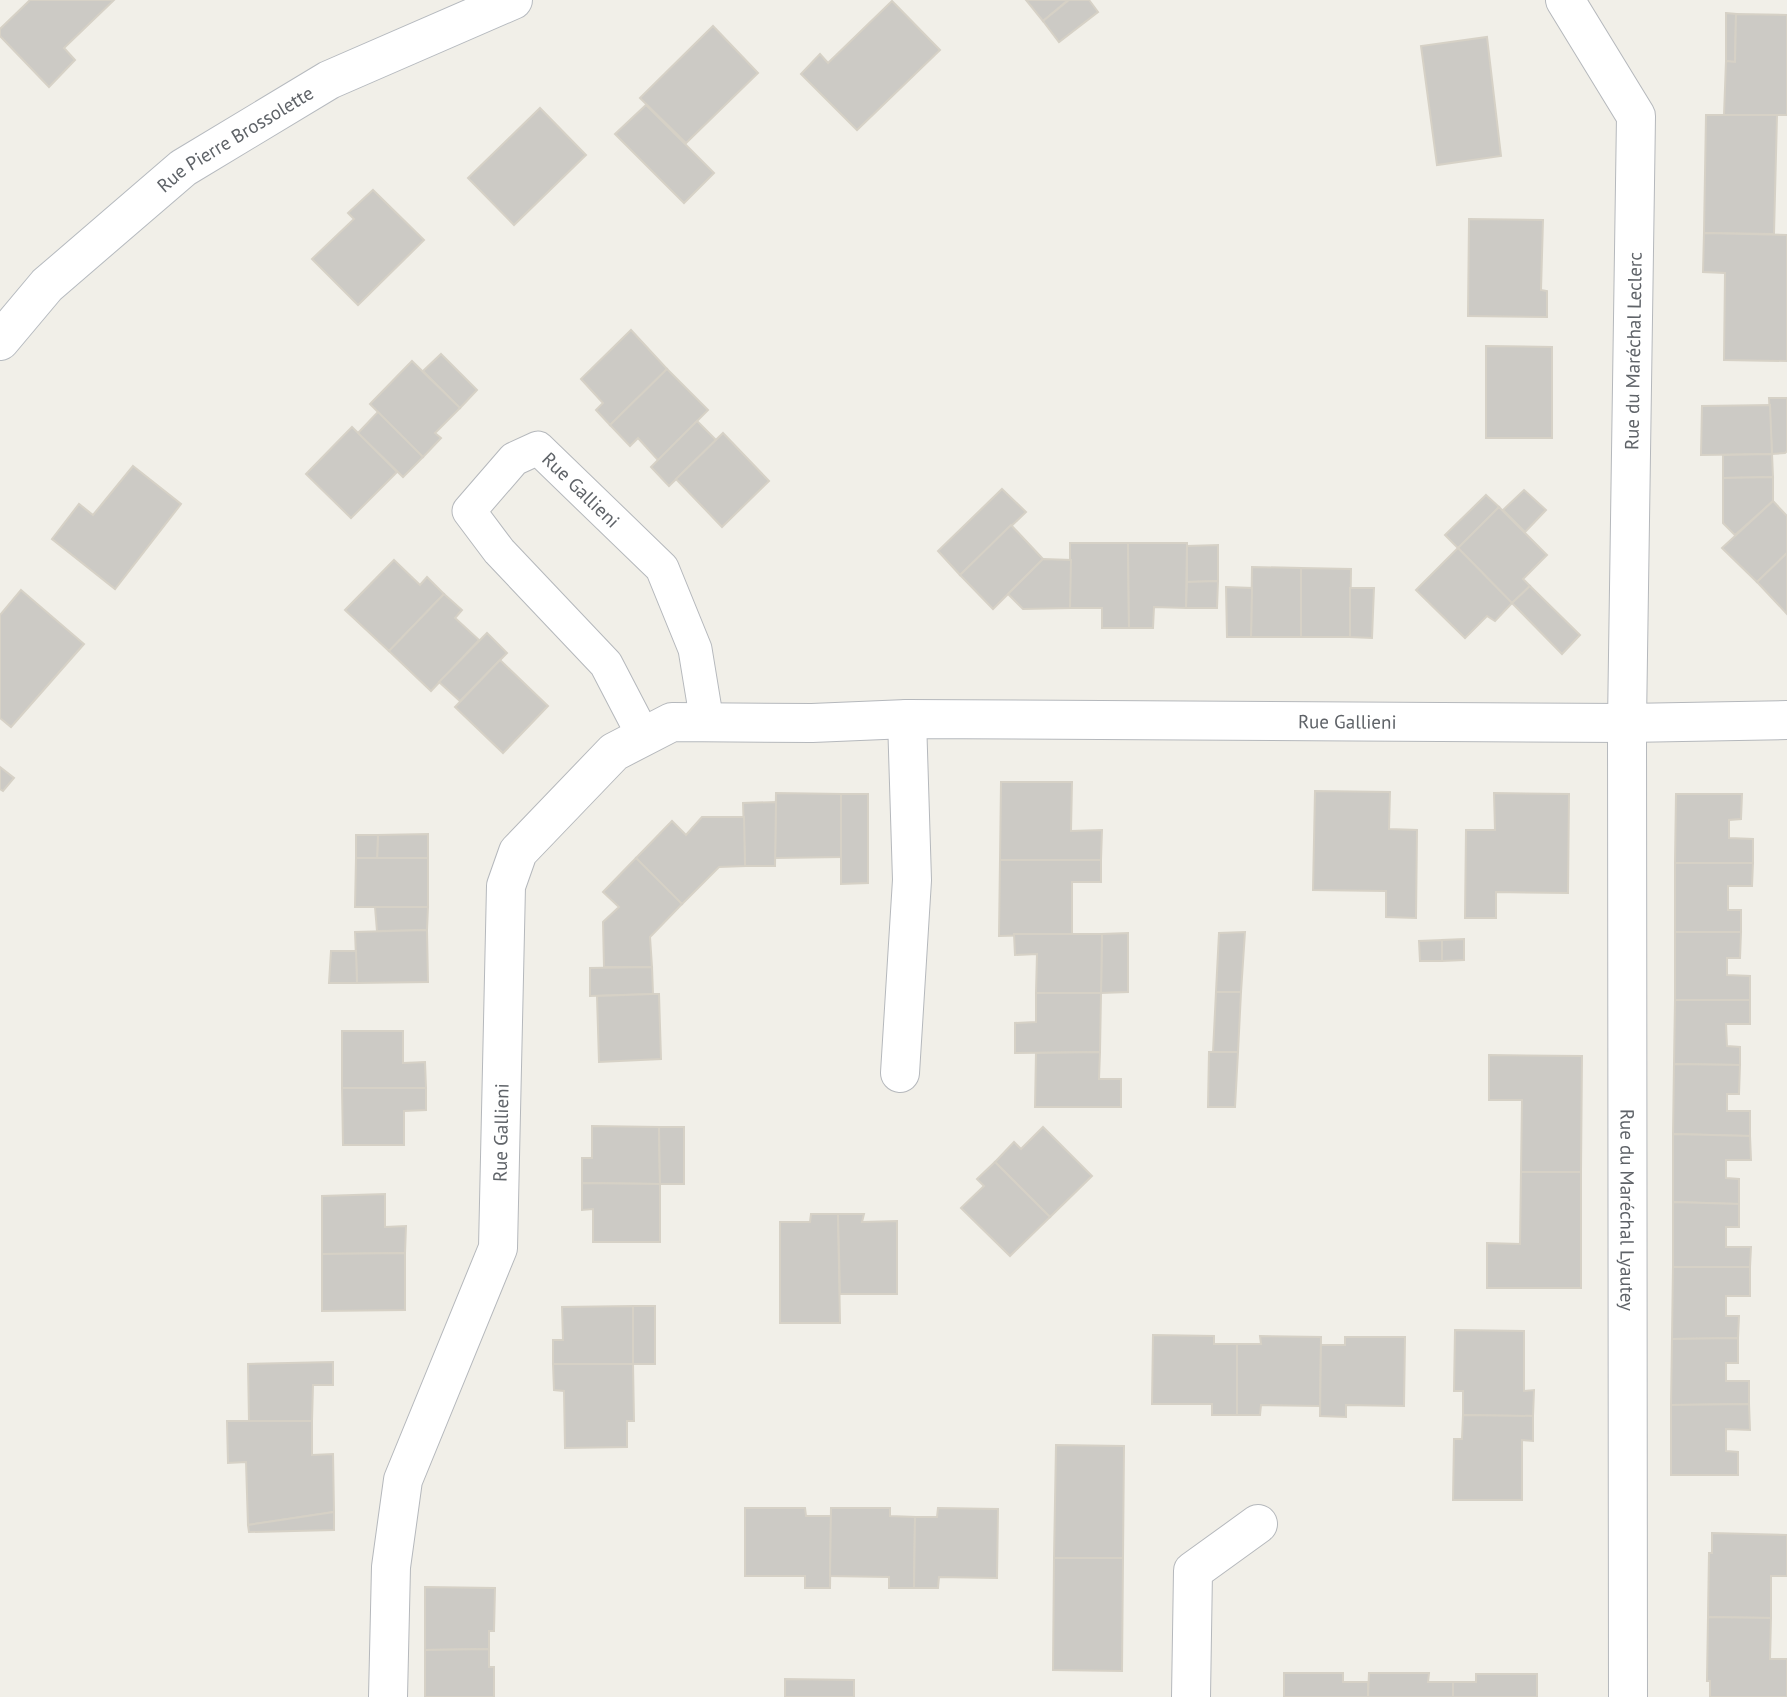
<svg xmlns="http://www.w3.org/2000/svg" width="1787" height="1697" font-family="'PT Sans',sans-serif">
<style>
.building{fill:#cccac5;stroke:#d6d1c6;stroke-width:2}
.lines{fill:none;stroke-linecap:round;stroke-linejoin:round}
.lane-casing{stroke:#b5b8bc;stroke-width:35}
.street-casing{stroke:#b5b8bc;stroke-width:40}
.secondary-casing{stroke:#b6babf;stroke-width:40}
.lane{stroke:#fff;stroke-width:33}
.street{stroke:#fff;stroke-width:38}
.secondary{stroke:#fff;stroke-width:38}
.labels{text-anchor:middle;stroke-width:6;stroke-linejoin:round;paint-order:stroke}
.street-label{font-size:19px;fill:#5f6368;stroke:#fff}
</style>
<rect width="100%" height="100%" fill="#f1efe8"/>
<!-- building -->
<g class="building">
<path d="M 30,0 L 114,0 L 64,48 L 75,60 L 49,87 L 0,36 L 0,29 Z"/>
<path d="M 1026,0 L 1068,0 L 1043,21 Z"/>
<path d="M 1069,0 L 1089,0 L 1098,12 L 1059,42 L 1043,21 Z"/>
<path d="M 892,1 L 940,50 L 857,130 L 801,74 L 820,54 L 828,63 Z"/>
<path d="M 1726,13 L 1736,14 L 1735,62 L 1726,61 Z"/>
<path d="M 1736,14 L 1787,15 L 1787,115 L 1724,115 L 1726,61 L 1735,62 Z"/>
<path d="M 713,26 L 758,73 L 686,143 L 640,98 Z"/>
<path d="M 1487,37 L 1501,156 L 1437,165 L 1421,46 Z"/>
<path d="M 646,105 L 714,173 L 684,203 L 615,134 Z"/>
<path d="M 540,108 L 586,155 L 514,225 L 468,178 Z"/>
<path d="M 1706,115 L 1777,115 L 1774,234 L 1704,233 Z"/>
<path d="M 373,190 L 424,240 L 358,305 L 312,259 L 354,219 L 348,213 Z"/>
<path d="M 1469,219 L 1543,220 L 1541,290 L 1547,291 L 1547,317 L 1468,316 Z"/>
<path d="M 1704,233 L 1787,235 L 1787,361 L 1724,360 L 1725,273 L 1703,272 Z"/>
<path d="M 631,330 L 667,369 L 610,425 L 596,410 L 603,403 L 581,379 Z"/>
<path d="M 1486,346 L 1552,347 L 1552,438 L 1486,438 Z"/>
<path d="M 441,354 L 477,390 L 460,408 L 423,371 Z"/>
<path d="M 412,361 L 460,408 L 435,433 L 441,438 L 423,457 L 370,404 Z"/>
<path d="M 667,369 L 708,410 L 658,460 L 638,438 L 630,446 L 610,425 Z"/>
<path d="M 1769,398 L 1787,398 L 1787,451 L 1785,453 L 1772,454 Z"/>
<path d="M 1770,405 L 1772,454 L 1701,455 L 1702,406 Z"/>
<path d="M 378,412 L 423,457 L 403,477 L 358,433 Z"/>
<path d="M 697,421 L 716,440 L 669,486 L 651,467 Z"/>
<path d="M 352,427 L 397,472 L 351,518 L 306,474 Z"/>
<path d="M 723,433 L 769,481 L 722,527 L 676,479 Z"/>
<path d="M 1772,454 L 1773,477 L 1723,478 L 1723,455 Z"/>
<path d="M 133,466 L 181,504 L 115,589 L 52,539 L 79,504 L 93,515 Z"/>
<path d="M 1773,477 L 1773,501 L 1735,535 L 1723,523 L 1723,478 Z"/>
<path d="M 1002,489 L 1026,512 L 960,575 L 938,551 Z"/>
<path d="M 1524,490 L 1546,510 L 1525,532 L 1503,510 Z"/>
<path d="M 1486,495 L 1499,507 L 1458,548 L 1445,535 Z"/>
<path d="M 1773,501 L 1787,516 L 1787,553 L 1757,582 L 1722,548 Z"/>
<path d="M 1499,507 L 1547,555 L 1523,579 L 1530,586 L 1512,603 L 1458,548 Z"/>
<path d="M 1011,525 L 1043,559 L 993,609 L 960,575 Z"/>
<path d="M 1070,543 L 1128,543 L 1129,628 L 1102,628 L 1102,608 L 1070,608 Z"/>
<path d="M 1128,543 L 1187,543 L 1186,608 L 1154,607 L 1153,628 L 1129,628 Z"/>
<path d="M 1218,545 L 1218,581 L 1187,582 L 1187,546 Z"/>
<path d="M 1458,548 L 1512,603 L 1495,621 L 1487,616 L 1465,638 L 1416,590 Z"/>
<path d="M 1787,553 L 1787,614 L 1757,582 Z"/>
<path d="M 1043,559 L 1071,560 L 1070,608 L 1023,609 L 1008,594 Z"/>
<path d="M 394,560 L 420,585 L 427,577 L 444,594 L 389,651 L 345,610 Z"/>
<path d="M 1252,567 L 1301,568 L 1301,637 L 1251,637 Z"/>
<path d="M 1301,568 L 1351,569 L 1350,637 L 1301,637 Z"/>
<path d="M 1218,581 L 1217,608 L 1186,608 L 1187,582 Z"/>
<path d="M 1530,586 L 1580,635 L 1562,654 L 1512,603 Z"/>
<path d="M 1226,587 L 1252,588 L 1251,637 L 1227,637 Z"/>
<path d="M 1350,588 L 1374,588 L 1372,638 L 1350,637 Z"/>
<path d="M 21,590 L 84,644 L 11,727 L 0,718 L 0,615 Z"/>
<path d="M 444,594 L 462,610 L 455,618 L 479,640 L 431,691 L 389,651 Z"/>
<path d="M 487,633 L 507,653 L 460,701 L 439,682 Z"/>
<path d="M 500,660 L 548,706 L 503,753 L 455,707 Z"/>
<path d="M 0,767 L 14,778 L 3,791 L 0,789 Z"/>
<path d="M 1001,782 L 1072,782 L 1071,831 L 1102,830 L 1101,860 L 1000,860 Z"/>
<path d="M 1315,791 L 1390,792 L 1389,829 L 1417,830 L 1416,918 L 1386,917 L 1386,891 L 1313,890 Z"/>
<path d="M 776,793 L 841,794 L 841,857 L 775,858 Z"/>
<path d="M 1494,793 L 1569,794 L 1568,893 L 1496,892 L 1496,918 L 1465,918 L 1466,830 L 1495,830 Z"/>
<path d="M 841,794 L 868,794 L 868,883 L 841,884 Z"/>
<path d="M 1676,794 L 1742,794 L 1741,819 L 1729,820 L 1729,838 L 1753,839 L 1753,863 L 1675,863 Z"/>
<path d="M 776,802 L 775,866 L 745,866 L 743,803 Z"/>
<path d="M 702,817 L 744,817 L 745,866 L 719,867 L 682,904 L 636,858 L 672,821 L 686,835 Z"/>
<path d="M 428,834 L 428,858 L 377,859 L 378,835 Z"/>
<path d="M 356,835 L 378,835 L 377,859 L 356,858 Z"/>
<path d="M 356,858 L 428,858 L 428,907 L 355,907 Z"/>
<path d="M 636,858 L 682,904 L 650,937 L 652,967 L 604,967 L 603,922 L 619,907 L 603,892 Z"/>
<path d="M 1000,860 L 1101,860 L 1101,882 L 1072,882 L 1072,934 L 999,936 Z"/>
<path d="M 1675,863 L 1753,863 L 1752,886 L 1728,886 L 1728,910 L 1741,910 L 1741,932 L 1675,932 Z"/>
<path d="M 375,907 L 428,907 L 427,930 L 377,931 Z"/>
<path d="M 427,930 L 428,982 L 357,983 L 355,932 Z"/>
<path d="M 1245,932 L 1241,992 L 1216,992 L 1219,933 Z"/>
<path d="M 1675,932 L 1741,932 L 1740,958 L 1727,958 L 1727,975 L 1750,976 L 1750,1000 L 1675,1000 Z"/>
<path d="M 1128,933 L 1128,992 L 1101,993 L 1102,934 Z"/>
<path d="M 1014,934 L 1102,934 L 1101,993 L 1036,993 L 1037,954 L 1015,955 Z"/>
<path d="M 1464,939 L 1464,960 L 1442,961 L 1442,940 Z"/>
<path d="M 1442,940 L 1442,961 L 1420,961 L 1419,941 Z"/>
<path d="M 331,951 L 356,951 L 357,983 L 329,983 Z"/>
<path d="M 652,967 L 653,994 L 590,996 L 590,968 Z"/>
<path d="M 1216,992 L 1241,992 L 1238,1052 L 1213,1052 Z"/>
<path d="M 1036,993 L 1101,993 L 1100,1052 L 1015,1053 L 1015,1023 L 1036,1022 Z"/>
<path d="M 653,994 L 659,994 L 661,1059 L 599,1062 L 597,996 Z"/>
<path d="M 1675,1000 L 1750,1000 L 1750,1024 L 1726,1024 L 1727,1046 L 1740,1047 L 1740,1065 L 1674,1064 Z"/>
<path d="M 342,1031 L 403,1031 L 403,1063 L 425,1062 L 426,1088 L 342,1088 Z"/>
<path d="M 1100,1052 L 1099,1079 L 1121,1079 L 1121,1107 L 1035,1107 L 1036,1053 Z"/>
<path d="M 1209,1052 L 1238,1052 L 1235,1107 L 1208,1107 Z"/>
<path d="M 1489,1055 L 1582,1056 L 1581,1172 L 1521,1172 L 1522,1100 L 1489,1100 Z"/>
<path d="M 1674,1064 L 1740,1065 L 1739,1094 L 1727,1094 L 1727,1111 L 1750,1111 L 1750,1136 L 1673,1134 Z"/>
<path d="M 342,1088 L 426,1088 L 426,1110 L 404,1111 L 404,1145 L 343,1145 Z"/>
<path d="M 592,1126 L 659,1127 L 660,1184 L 582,1183 L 582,1158 L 592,1158 Z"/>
<path d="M 659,1127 L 684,1127 L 684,1184 L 660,1184 Z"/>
<path d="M 1043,1127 L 1092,1176 L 1050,1217 L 995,1162 L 1014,1142 L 1021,1149 Z"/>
<path d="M 1673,1134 L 1750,1136 L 1751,1160 L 1726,1160 L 1726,1178 L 1739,1179 L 1739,1204 L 1673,1202 Z"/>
<path d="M 995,1162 L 1050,1217 L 1010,1256 L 961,1208 L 984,1186 L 977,1179 Z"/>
<path d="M 1521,1172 L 1581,1172 L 1581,1288 L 1487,1288 L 1487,1243 L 1520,1244 Z"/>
<path d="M 582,1183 L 660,1184 L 660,1242 L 593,1242 L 593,1209 L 582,1210 Z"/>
<path d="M 385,1194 L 385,1227 L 406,1226 L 405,1253 L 322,1254 L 322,1196 Z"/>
<path d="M 1673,1202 L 1739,1204 L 1739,1227 L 1726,1227 L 1726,1247 L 1751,1247 L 1750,1267 L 1673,1267 Z"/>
<path d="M 811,1214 L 838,1214 L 840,1323 L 780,1323 L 780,1222 L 810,1222 Z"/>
<path d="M 838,1214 L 864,1214 L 862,1222 L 897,1221 L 897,1294 L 840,1294 Z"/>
<path d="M 405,1253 L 405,1310 L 322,1311 L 322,1254 Z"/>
<path d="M 1673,1267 L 1750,1267 L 1750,1296 L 1726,1296 L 1726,1316 L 1739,1316 L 1738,1338 L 1672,1339 Z"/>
<rect x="633" y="1306" width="22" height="58"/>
<path d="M 633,1306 L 633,1364 L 553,1364 L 553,1340 L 563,1340 L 562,1307 Z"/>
<path d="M 1455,1330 L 1524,1331 L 1524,1391 L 1534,1390 L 1533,1416 L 1463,1415 L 1463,1391 L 1454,1391 Z"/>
<path d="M 1153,1335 L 1214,1336 L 1214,1344 L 1237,1344 L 1237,1415 L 1212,1415 L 1212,1404 L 1152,1404 Z"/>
<path d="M 1260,1336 L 1321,1337 L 1320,1406 L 1261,1405 L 1260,1415 L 1237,1415 L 1237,1344 L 1261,1344 Z"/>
<path d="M 1345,1337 L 1405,1337 L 1404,1406 L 1346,1405 L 1346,1417 L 1320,1416 L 1321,1345 L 1345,1345 Z"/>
<path d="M 1738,1338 L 1738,1363 L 1726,1363 L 1726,1381 L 1749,1381 L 1749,1404 L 1671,1405 L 1672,1339 Z"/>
<path d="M 333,1362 L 333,1385 L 313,1385 L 312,1421 L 249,1421 L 248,1364 Z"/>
<path d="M 553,1364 L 633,1364 L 634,1421 L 627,1421 L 627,1447 L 565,1448 L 564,1391 L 554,1390 Z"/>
<path d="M 1749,1404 L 1750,1430 L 1726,1429 L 1726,1451 L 1738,1452 L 1738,1475 L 1671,1475 L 1671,1405 Z"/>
<path d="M 1463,1415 L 1533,1416 L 1533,1441 L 1522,1440 L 1522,1500 L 1453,1500 L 1454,1439 L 1462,1439 Z"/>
<path d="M 227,1421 L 312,1421 L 312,1455 L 333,1454 L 334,1512 L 248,1525 L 246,1462 L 228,1463 Z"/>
<path d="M 1056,1445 L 1124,1446 L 1123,1558 L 1054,1558 Z"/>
<path d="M 745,1508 L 805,1508 L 806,1516 L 831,1516 L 830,1588 L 805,1588 L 805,1576 L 745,1576 Z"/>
<path d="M 831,1508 L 890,1508 L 890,1516 L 915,1517 L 914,1588 L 889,1588 L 889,1577 L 830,1576 Z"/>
<path d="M 938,1508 L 998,1509 L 997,1578 L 939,1577 L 938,1588 L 914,1588 L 915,1517 L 937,1517 Z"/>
<path d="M 334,1512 L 334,1530 L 249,1532 L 248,1525 Z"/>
<path d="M 1712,1533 L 1787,1535 L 1787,1576 L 1771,1576 L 1771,1618 L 1708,1617 L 1709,1553 L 1712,1553 Z"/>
<path d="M 1054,1558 L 1123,1558 L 1122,1671 L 1053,1670 Z"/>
<path d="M 425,1587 L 495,1588 L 494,1631 L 489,1631 L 489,1649 L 425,1650 Z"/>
<path d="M 1708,1617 L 1771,1618 L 1770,1659 L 1787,1659 L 1787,1697 L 1710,1697 L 1710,1681 L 1707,1681 Z"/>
<path d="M 489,1649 L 489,1667 L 494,1667 L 494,1697 L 425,1697 L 425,1650 Z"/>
<path d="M 1284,1673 L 1343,1673 L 1343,1682 L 1368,1682 L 1368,1697 L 1284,1697 Z"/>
<path d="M 1369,1673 L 1429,1673 L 1428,1682 L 1453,1682 L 1453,1697 L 1368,1697 Z"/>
<path d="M 1476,1674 L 1537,1674 L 1537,1697 L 1453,1697 L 1453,1682 L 1476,1682 Z"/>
<path d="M 785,1679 L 854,1680 L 854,1697 L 785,1697 Z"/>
</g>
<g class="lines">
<defs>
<g id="lane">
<path id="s1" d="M 644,737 L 606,664 L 499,551 L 469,511 L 514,459 L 538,448 L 662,568 L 695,649 L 707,722"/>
</g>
<g id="street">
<path id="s2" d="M 1565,0 L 1636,116 L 1627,723 L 1628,1697"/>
<path d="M 900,1073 L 912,880 L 907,719"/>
<path id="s3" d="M 388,1697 L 391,1567 L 403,1480 L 498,1248 L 506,886 L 518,852 L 614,752 L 672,722 L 812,723 L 907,719 L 1627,723 L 1787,720"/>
<path d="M 1191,1697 L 1193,1571 L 1258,1524"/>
</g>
<g id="secondary">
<path id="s4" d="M 0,341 L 47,285 L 183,168 L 329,80 L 513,0"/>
</g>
</defs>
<!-- lane casing -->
<use href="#lane" class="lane-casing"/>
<!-- street casing -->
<use href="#street" class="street-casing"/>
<!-- secondary casing -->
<use href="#secondary" class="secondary-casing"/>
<!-- lane -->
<use href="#lane" class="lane"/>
<!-- street -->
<use href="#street" class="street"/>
<!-- secondary -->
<use href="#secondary" class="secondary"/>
</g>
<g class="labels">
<!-- street labels -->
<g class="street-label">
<text dy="7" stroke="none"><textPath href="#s4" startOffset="312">Rue Pierre Brossolette</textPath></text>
<text transform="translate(1633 351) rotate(-89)" y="7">Rue du Maréchal Leclerc</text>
<text dy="7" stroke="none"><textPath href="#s1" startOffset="443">Rue Gallieni</textPath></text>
<text dy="7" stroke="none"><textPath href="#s3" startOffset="1746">Rue Gallieni</textPath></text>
<text dy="7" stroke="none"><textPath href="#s3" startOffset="584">Rue Gallieni</textPath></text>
<text dy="7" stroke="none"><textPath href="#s2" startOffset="1230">Rue du Maréchal Lyautey</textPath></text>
</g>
</g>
</svg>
